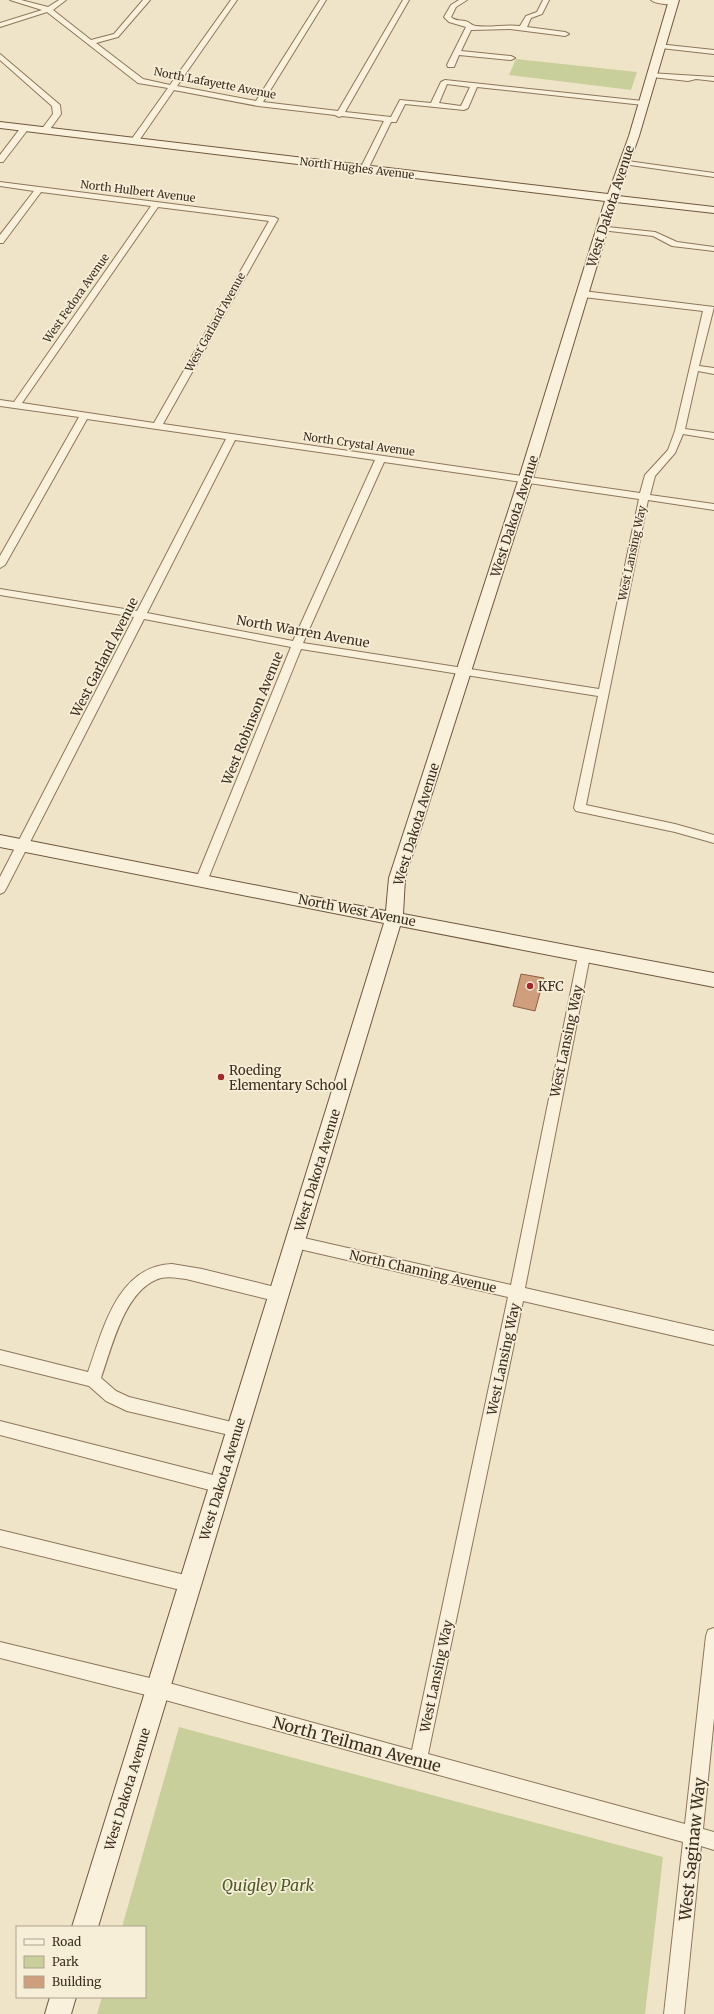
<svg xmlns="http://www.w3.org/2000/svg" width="714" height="2014" font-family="Merriweather,serif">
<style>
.green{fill:#c9cf9b}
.building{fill:#cf9f7d;stroke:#8d5f41}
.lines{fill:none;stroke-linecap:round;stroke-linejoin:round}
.street-casing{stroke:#8d765c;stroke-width:2}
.secondary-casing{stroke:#6f573f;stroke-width:2}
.street{fill:#faf1dc;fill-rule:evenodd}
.secondary{fill:#faf1dc;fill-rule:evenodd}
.poi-dot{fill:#9e2a2b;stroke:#f7eed8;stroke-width:1.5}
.labels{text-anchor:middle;stroke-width:3.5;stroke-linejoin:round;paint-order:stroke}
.far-street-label{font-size:11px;fill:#3d2e20;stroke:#f7eed8}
.street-label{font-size:13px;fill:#3d2e20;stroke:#f7eed8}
.poi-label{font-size:13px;fill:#3d2e20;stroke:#f7eed8;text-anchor:start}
.near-street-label{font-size:16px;fill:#3d2e20;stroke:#f7eed8}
.near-park-label{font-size:16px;font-style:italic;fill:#4d5a26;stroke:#f7eed8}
</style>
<rect width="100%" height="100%" fill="#f0e4c8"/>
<!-- green -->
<g class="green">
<path d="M 516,59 L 637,72 L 631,90 L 509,75 Z"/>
<path d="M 179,1727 L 663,1857 L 645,2014 L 97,2014 L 102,1997 L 145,1997 L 145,1927 L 122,1927 Z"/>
</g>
<!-- building -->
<path class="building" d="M 521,974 L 544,978 L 535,1011 L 513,1006 Z"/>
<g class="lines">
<defs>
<g id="street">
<path d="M 10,0 L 21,0 L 48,7 L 59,0 L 66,0 L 53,10 L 91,40 L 114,34 L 143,0 L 150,0 L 118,37 L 96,43 L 143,79 L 170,85 L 231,0 L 237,0 L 177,86 L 256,101 L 320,0 L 326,0 L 263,102 L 338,111 L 403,0 L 409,0 L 345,112 L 391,117 L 400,100 L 431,103 L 441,82 L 445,80 L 643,101 L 647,103 L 643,105 L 477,87 L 468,108 L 464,110 L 405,104 L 396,122 L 391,122 L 368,169 L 364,171 L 360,169 L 384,121 L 342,116 L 339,117 L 335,115 L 258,106 L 174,90 L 138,142 L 135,142 L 131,140 L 168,88 L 138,83 L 47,12 L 0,27 L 0,23 L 42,10 ZM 447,84 L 470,87 L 461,106 L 439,103 Z"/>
<path d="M 459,0 L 467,0 L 456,7 L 451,17 C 455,21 460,20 465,21 C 470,22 472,26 476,26 C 491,28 505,24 520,26 L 526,16 L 537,12 L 543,0 L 549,0 L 542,14 L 531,18 L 527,27 L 565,32 L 569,34 L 565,36 L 510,29 L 471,30 L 461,51 L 511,56 L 515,58 L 511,60 L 459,55 L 454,67 L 448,67 L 447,65 L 466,27 L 449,22 L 444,17 L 451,5 Z"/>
<path d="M 651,0 L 674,0 L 677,2 C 672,6 656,4 651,0 Z"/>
<path d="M 658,44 L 714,50 L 714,54 L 661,48 L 657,46 Z"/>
<path d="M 0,54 L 60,105 L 61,114 L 48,132 L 41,130 L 53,114 L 52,106 L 0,60 Z"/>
<path d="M 649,73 L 714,77 L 714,81 L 696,79 L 688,81 L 652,77 L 648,75 Z"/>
<path d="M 22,126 L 29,128 L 3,162 L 0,162 L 0,155 Z"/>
<path d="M 620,160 L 714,173 L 714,177 L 623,164 L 620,164 Z"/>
<path d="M 0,182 L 274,217 L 278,219 L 163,424 L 640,493 L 645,475 L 668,450 L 675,431 L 703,311 L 583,297 L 579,294 L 583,291 L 714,307 L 699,366 L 714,368 L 714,374 L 698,371 L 685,429 L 714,433 L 714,439 L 683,434 L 675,453 L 655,476 L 650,495 L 714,504 L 714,510 L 648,500 L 586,805 L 675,824 L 714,835 L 714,843 L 675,832 L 576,811 L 574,808 L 598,696 L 301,649 L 208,879 L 206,882 L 198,882 L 196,879 L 291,647 L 144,619 L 6,889 L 4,892 L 0,894 L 0,877 L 134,617 L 0,595 L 0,589 L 137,611 L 226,439 L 87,419 L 5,565 L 0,568 L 0,556 L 79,417 L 0,406 L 0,400 L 14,402 L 151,206 L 41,192 L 3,243 L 0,243 L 0,235 L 34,191 L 0,186 ZM 158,207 L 269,221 L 154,423 L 22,403 ZM 235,440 L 375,460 L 293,641 L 147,613 ZM 384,462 L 639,499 L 599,689 L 303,643 Z"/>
<path d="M 598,226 L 655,232 L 677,242 L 714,247 L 714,251 L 672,246 L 653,236 L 601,230 L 597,228 Z"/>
<path d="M 584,951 L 588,953 L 590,956 L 525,1288 L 714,1331 L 714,1345 L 523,1301 L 428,1754 L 685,1824 L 706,1636 L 708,1630 L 714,1628 L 714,1718 L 703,1829 L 714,1832 L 714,1850 L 701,1846 L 684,2014 L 664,2014 L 683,1842 L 158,1698 L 0,1658 L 0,1642 L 158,1680 L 412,1750 L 508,1297 L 295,1248 L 290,1246 L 288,1242 L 290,1238 L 295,1236 L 511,1285 L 578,956 L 580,953 Z"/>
<path d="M 172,1264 L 202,1269 L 279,1288 L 284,1290 L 286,1295 L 284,1300 L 279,1302 L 186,1279 C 178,1278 169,1276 161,1278 C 125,1288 112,1347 101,1378 L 116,1391 L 129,1397 L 244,1425 L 246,1430 L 244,1435 L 238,1437 L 127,1411 L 106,1401 L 89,1386 L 0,1364 L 0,1350 L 88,1372 C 103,1330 117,1266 172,1264 Z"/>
<path d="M 0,1421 L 221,1477 L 227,1480 L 229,1485 L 227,1490 L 221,1493 L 0,1435 Z"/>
<path d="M 0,1530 L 189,1576 L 195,1578 L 197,1584 L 195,1590 L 189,1592 L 0,1546 Z"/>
</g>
<g id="secondary">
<path d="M 669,0 L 679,0 L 639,136 L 618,196 L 714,207 L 714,213 L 616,202 L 532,481 L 405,878 L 403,914 L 714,973 L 714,987 L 400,926 L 98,1927 L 72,1927 L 384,923 L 0,847 L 0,835 L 386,911 L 389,878 L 518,481 L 605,201 L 0,128 L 0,122 L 608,194 L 629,136 Z"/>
<path d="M 50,1997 L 76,1997 L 71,2014 L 45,2014 Z"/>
</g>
</defs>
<!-- street casing -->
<use href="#street" class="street-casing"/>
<!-- secondary casing -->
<use href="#secondary" class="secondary-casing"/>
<!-- street -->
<use href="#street" class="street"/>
<!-- secondary -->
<use href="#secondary" class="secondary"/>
</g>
<!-- markers -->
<g class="poi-dot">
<circle cx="530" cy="986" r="4"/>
<circle cx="221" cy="1077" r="4"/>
</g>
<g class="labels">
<!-- far-street labels -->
<g class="far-street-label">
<text transform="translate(215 83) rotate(11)" y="4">North Lafayette Avenue</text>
<text transform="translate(357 168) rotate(7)" y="4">North Hughes Avenue</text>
<text transform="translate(138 191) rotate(7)" y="4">North Hulbert Avenue</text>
<text transform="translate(76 298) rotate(-55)" y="4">West Fedora Avenue</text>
<text transform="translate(215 322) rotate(-61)" y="4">West Garland Avenue</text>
<text transform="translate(359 444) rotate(8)" y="4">North Crystal Avenue</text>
<text transform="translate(632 553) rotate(-78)" y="4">West Lansing Way</text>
</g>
<!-- street labels -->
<g class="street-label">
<text transform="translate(610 206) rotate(-72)" y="5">West Dakota Avenue</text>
<text transform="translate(514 516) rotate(-72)" y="5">West Dakota Avenue</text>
<text transform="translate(303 631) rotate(10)" y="5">North Warren Avenue</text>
<text transform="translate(104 657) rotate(-63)" y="5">West Garland Avenue</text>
<text transform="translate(252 718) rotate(-68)" y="5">West Robinson Avenue</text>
<text transform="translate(416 824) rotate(-73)" y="5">West Dakota Avenue</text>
<text transform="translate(357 910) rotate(11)" y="5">North West Avenue</text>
<text transform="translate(566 1041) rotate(-78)" y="5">West Lansing Way</text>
<text transform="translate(317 1170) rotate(-73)" y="5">West Dakota Avenue</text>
<text transform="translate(423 1271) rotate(13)" y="5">North Channing Avenue</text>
<text transform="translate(503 1359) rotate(-78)" y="5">West Lansing Way</text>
<text transform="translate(222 1479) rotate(-73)" y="5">West Dakota Avenue</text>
<text transform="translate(436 1676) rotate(-78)" y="5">West Lansing Way</text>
<text transform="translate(127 1789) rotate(-73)" y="5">West Dakota Avenue</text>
</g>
<!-- poi labels -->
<g class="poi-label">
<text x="538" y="991">KFC</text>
<text x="229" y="1075">Roeding<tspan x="229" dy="15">Elementary School</tspan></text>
</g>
<!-- near-street labels -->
<g class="near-street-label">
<text transform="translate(357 1744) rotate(15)" y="6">North Teilman Avenue</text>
<text transform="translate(692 1849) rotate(-84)" y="6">West Saginaw Way</text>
</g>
<!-- near-park labels -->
<g class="near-park-label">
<text x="268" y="1891">Quigley Park</text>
</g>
</g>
<!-- legend -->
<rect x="16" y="1926" width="130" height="72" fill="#f7eed8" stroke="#ada18e"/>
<rect x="24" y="1939" width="20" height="6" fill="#faf1dc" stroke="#ada18e"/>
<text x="52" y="1946" font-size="12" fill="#3d2e20">Road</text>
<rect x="24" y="1956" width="20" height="12" fill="#c9cf9b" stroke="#ada18e"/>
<text x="52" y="1966" font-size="12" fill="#3d2e20">Park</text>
<rect x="24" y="1976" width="20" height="12" fill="#cf9f7d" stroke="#ada18e"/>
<text x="52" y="1986" font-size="12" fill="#3d2e20">Building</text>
</svg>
